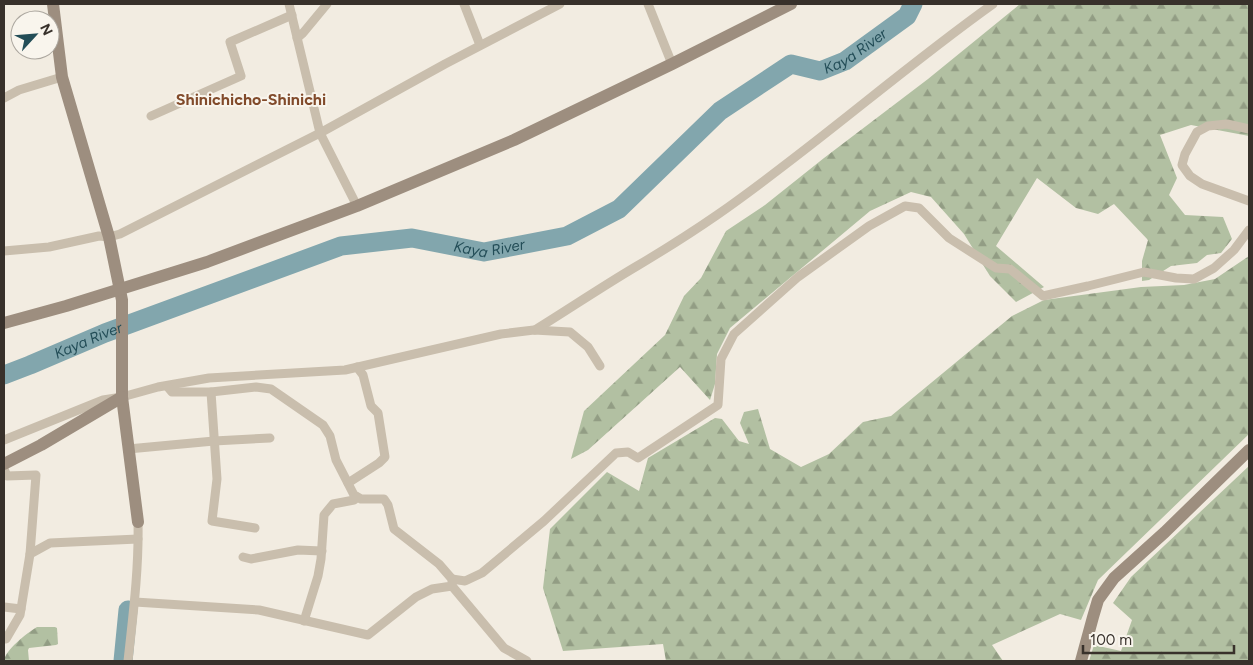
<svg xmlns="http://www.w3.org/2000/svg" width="1253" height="665" font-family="Figtree,sans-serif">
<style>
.forest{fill:url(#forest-firs)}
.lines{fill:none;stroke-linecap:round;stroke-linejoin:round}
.river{stroke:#82a6ad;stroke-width:19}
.street{stroke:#c9bead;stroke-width:9}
.secondary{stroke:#9d8e7f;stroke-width:12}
.labels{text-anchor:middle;stroke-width:4;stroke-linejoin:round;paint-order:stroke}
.water-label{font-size:15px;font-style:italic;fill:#234d57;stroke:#f9f5ed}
.quarter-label{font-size:16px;font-weight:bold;fill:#814a2a;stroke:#f9f5ed}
</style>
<defs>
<pattern id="forest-firs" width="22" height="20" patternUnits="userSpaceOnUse" patternTransform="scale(1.25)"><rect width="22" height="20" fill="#b2c0a2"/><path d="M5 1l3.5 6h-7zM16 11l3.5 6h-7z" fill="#929d84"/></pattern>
</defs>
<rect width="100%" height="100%" fill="#f2ece1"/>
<!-- forest -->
<g class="forest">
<path d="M 1020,4 L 1249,4 L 1249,136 L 1191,125 L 1160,135 L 1177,178 L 1169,195 L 1185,215 L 1223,217 L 1232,239 L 1221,253 L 1207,255 L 1197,263 L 1171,266 L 1149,280 L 1142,281 L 1142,261 L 1148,240 L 1114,204 L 1098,214 L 1076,208 L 1037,178 L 996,246 L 1044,287 L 1016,302 L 990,276 L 964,234 L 931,197 L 911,192 L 870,211 L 730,328 L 717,354 L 715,384 L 710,400 L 680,367 L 588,450 L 571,459 L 584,411 L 665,335 L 684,296 L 701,278 L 726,231 L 765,205 L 824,158 L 928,79 Z"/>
<path d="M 1249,256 L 1249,434 L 1098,580 L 1081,620 L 1060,614 L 992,645 L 1003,661 L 666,661 L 663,644 L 563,651 L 543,588 L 550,529 L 607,472 L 639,491 L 648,458 L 715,418 L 722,419 L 739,441 L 749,444 L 740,423 L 744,412 L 758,409 L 770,449 L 801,467 L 829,454 L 863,422 L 891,416 L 1012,316 L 1044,300 L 1141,287 L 1184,285 L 1215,279 Z"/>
<path d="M 1249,466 L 1249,661 L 1089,661 L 1094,645 L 1121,651 L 1132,620 L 1113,603 L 1131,577 Z"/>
<path d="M 37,627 L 55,627 L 57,628 L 58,644 L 56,645 L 29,648 L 28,650 L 29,661 L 4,661 C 5,650 27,633 37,627 Z"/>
</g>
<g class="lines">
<!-- river -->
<g class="river">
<path id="s1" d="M 4,375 L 30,365 L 105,333 L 341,246 L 412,238 L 484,252 L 567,236 L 619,209 L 720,111 L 791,64 L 820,71 L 845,61 L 907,16 L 913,4"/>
<path d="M 123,661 L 128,610"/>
</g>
<!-- street -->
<g class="street">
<path d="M 289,4 L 320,133 L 357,206"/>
<path d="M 464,4 L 480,45"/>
<path d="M 648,4 L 672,64"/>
<path d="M 297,38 L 303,33 L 327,4"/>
<path d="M 4,98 L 19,90 L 62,77"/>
<path d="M 151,116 L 241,76 L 230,42 L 292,15"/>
<path d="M 1249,129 L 1227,124 L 1208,126 L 1197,132 L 1185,154 L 1182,165 L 1190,176 L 1202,184 L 1249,201"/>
<path d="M 4,251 L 49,247 L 99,236 L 109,237 L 120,234 L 320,133 L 445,64 L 560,4"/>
<path d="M 535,330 C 569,309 603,286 637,266 C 664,250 691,233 717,215 C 812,149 899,71 993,4"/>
<path d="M 211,392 L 217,479 L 212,521 L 255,528"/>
<path d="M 4,440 L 103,400 L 122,397 L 158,387 L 209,378 L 345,370 L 501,334 L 534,330 L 570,332 L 588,347 L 600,366"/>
<path d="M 128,449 L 214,441 L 270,438"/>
<path d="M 4,469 L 7,476 L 36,475 L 30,554"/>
<path d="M 348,483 L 379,463 L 385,457 L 378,413 L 371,406 L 363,375 L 357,367"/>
<path d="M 243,557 L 251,559 L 298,550 L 322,551"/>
<path d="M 452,579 L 465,581 L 482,573 L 544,521 L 616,453 L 628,452 L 638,458 L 718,405 L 721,359 L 734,334 L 798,277 L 869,226 L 905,206 L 919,208 L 949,238 L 996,268 L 1010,269 L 1043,296 L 1088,286 L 1144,272 L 1176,278 L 1194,279 L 1214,268 L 1234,250 L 1249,230"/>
<path d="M 452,586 L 504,648 L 527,661"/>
<path d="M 135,602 L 259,610 L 368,635 L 416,597 L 432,589 L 452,586 L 452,579 L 439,564 L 394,529 L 388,505 L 384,499 L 361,499 L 354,495 L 336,460 L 330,436 L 323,425 L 271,389 L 256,387 L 211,392 L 172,392 L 167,386"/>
<path d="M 4,607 L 21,609"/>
<path d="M 304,621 L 318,576 L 321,559 L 324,515 L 333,504 L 354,500 L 357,497"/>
<path d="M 6,639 L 20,615 L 30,554 L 50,543 L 138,539"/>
<path d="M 128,661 C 133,615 139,569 138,522"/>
</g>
<!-- secondary -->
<g class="secondary">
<path d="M 53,4 L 62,77 L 109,237 L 122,300 L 122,397 L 138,522"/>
<path d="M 4,323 L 66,306 L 207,262 L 357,206 L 514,140 L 672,64 L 791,4"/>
<path d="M 4,464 L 41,445 L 122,397"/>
<path d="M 1081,661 L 1093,617 L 1098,600 L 1114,578 L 1165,532 L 1249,450"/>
</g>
</g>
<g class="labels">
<!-- water labels -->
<g class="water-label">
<text dy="5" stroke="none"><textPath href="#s1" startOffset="945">Kaya River</textPath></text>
<text dy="5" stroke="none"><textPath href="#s1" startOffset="511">Kaya River</textPath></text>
<text dy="5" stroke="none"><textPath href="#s1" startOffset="91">Kaya River</textPath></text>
</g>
<!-- quarter labels -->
<g class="quarter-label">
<text x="251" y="105">Shinichicho-Shinichi</text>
</g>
</g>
<!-- border -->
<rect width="1253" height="665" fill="none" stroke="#38312b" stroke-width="10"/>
<!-- north arrow -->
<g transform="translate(35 35) rotate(64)"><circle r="24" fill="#f9f5ed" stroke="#aca79f"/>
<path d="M0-4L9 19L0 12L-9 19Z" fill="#234d57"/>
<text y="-8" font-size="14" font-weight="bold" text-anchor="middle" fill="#38312b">N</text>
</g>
<!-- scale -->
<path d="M1083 645v8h151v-8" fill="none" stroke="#38312b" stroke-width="2.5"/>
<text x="1090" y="645" font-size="15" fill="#38312b" stroke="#f9f5ed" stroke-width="4" paint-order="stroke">100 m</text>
</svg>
